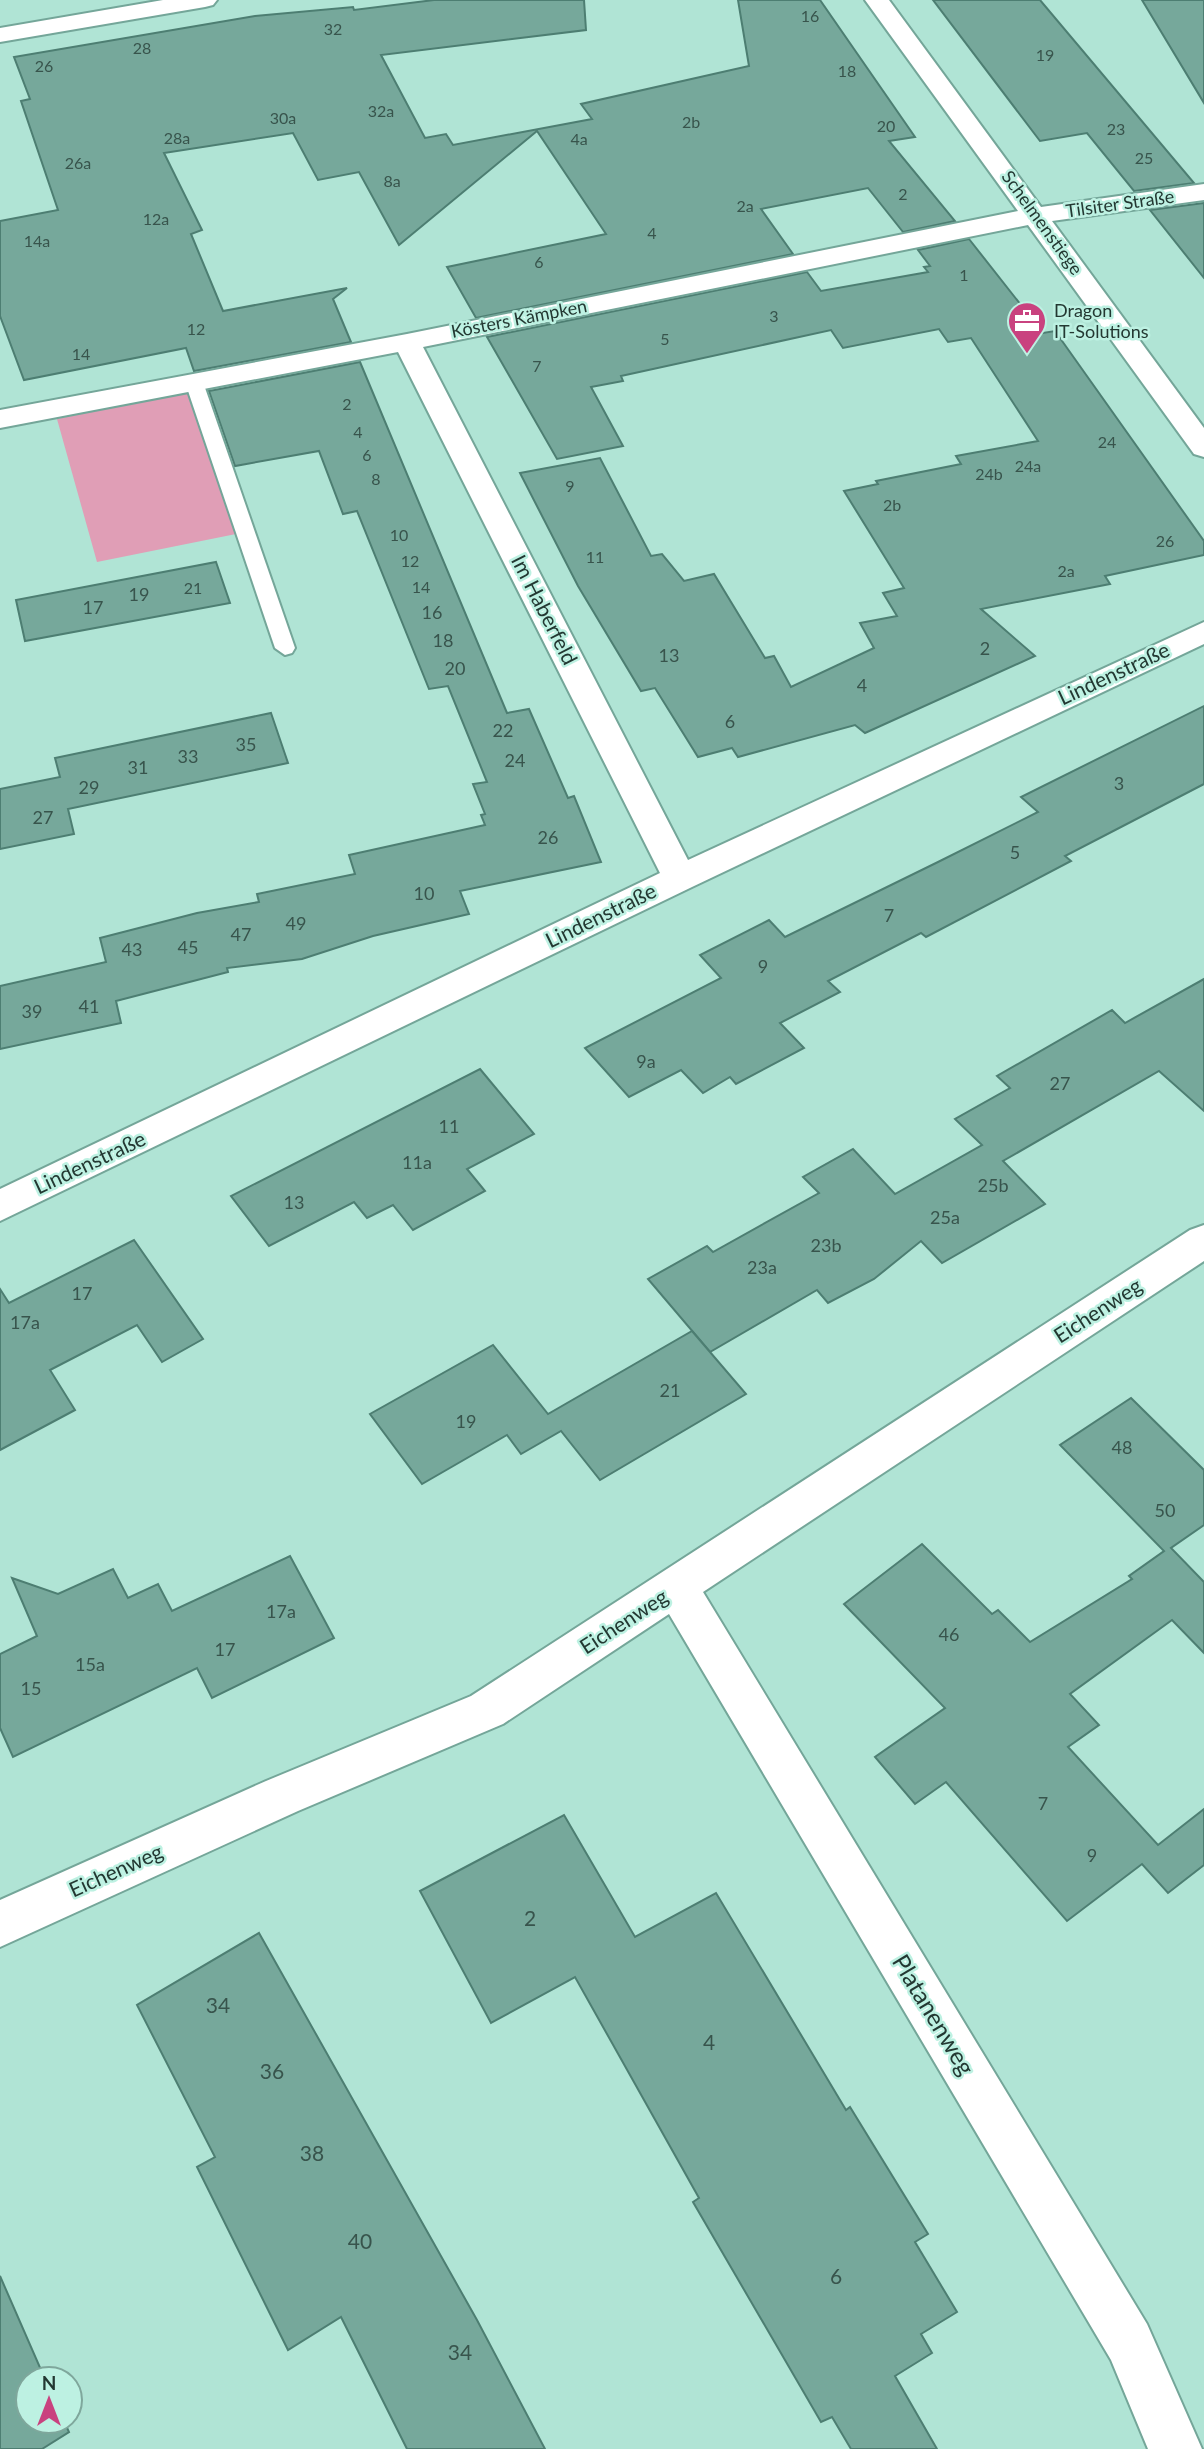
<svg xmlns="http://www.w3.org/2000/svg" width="1204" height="2449" font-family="Lato,sans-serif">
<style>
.green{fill:#e09eb6}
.building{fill:#76a89b;stroke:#4d7e72;stroke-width:2}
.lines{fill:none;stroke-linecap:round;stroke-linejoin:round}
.lane-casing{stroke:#74a699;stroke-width:4}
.street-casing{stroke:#74a699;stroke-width:4}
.lane{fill:#fff;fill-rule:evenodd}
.street{fill:#fff;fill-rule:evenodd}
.labels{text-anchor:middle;stroke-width:5;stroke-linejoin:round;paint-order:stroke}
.far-number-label{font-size:16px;fill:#38544c}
.far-street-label{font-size:18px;fill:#233832;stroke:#bdf1e2}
.far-poi-label{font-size:18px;fill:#233832;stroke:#bdf1e2;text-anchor:start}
.number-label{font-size:18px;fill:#38544c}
.street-label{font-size:21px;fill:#233832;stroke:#bdf1e2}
.near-number-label{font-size:21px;fill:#38544c}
.near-street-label{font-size:24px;fill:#233832;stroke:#bdf1e2}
</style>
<rect width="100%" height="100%" fill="#b0e4d5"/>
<!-- green -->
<path class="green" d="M 187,392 L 236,534 L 97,562 L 57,419 Z"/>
<!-- building -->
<g class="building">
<path d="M 434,0 L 584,0 L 586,30 L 381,55 L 425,138 L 446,134 L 453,145 L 592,119 L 581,104 L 749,66 L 738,0 L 820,0 L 915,137 L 889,141 L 955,221 L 903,232 L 868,188 L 761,209 L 793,254 L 476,318 L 447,267 L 606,234 L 537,131 L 399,245 L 359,172 L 318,180 L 293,133 L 164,153 L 202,230 L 191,234 L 223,311 L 347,288 L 333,299 L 351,342 L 194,371 L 186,348 L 24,380 L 0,316 L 0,221 L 58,210 L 21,101 L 30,99 L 14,57 L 255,16 L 353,7 L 354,10 Z"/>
<path d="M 933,0 L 1040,0 L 1194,183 L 1134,191 L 1087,133 L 1040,141 Z"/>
<path d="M 1142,0 L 1204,0 L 1204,103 Z"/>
<path d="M 1204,203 L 1204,278 L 1150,210 Z"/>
<path d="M 969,239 L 1043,333 L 1055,331 L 1204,541 L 1204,555 L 1105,576 L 1110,584 L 981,609 L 1035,656 L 865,733 L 855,725 L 738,757 L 732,748 L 698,757 L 655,688 L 641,691 L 578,586 L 520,473 L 600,458 L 651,556 L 662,554 L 684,581 L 714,574 L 765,658 L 774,656 L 791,687 L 874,648 L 860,623 L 897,616 L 883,593 L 904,588 L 844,491 L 878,484 L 876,481 L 961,464 L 956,456 L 1038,441 L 971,338 L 948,342 L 939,329 L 843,348 L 831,330 L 621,376 L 623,381 L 591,387 L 623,446 L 557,459 L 487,337 L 807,272 L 821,291 L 928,272 L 924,267 L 930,266 L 918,250 Z"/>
<path d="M 360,362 L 507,713 L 529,709 L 568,798 L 574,796 L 601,862 L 460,891 L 469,914 L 373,936 L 302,959 L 227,968 L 228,972 L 116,1001 L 121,1023 L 0,1049 L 0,986 L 106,962 L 100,938 L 197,913 L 259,902 L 257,894 L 355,874 L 349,855 L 485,825 L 481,815 L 485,814 L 473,784 L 487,782 L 448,686 L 429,689 L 357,511 L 343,514 L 319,451 L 235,466 L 209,391 Z"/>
<path d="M 216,562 L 230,603 L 25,641 L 16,600 Z"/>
<path d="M 1204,706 L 1204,784 L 1065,856 L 1071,861 L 926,937 L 921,933 L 828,981 L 840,992 L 780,1023 L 804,1048 L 736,1084 L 730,1077 L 703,1093 L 681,1070 L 629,1097 L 585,1048 L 721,978 L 700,955 L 769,920 L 785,937 L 938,862 L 1038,812 L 1021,797 Z"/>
<path d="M 271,713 L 288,763 L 68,809 L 74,834 L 0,849 L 0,789 L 60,777 L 55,758 Z"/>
<path d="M 1204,979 L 1204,1111 L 1159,1071 L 1003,1161 L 1045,1204 L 942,1263 L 921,1241 L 874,1279 L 828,1303 L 817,1290 L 710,1352 L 648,1279 L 707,1246 L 713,1252 L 819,1193 L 803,1177 L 853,1149 L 895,1194 L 982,1145 L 955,1119 L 1010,1088 L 997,1076 L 1112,1010 L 1125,1023 Z"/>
<path d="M 480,1069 L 534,1134 L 467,1169 L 485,1191 L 413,1230 L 393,1205 L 367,1218 L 354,1202 L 269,1246 L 231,1196 Z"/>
<path d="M 134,1240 L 203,1339 L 162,1362 L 137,1325 L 50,1370 L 75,1410 L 0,1450 L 0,1289 L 9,1303 Z"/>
<path d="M 692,1331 L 746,1394 L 600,1480 L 561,1431 L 521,1454 L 507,1435 L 422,1484 L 370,1414 L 493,1345 L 548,1414 Z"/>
<path d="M 1131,1398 L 1204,1470 L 1204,1525 L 1171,1548 L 1204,1582 L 1204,1653 L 1172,1620 L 1070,1694 L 1099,1725 L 1068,1747 L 1158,1845 L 1204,1809 L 1204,1865 L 1168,1893 L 1142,1864 L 1067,1921 L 946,1782 L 915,1804 L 875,1757 L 945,1708 L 844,1604 L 922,1544 L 992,1614 L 998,1610 L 1030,1642 L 1132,1579 L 1129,1576 L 1164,1551 L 1060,1445 Z"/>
<path d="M 290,1556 L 334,1638 L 212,1698 L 197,1668 L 13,1757 L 0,1728 L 0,1654 L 37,1636 L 12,1578 L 58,1594 L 113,1569 L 128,1598 L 158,1584 L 172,1611 Z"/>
<path d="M 564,1815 L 635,1937 L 716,1893 L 846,2110 L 850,2107 L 928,2234 L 915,2242 L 957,2312 L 921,2334 L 932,2353 L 895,2376 L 937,2449 L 851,2449 L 832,2417 L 821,2422 L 693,2202 L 699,2198 L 575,1977 L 491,2023 L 420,1891 Z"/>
<path d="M 259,1933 L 477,2320 L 545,2449 L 407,2449 L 341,2317 L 288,2350 L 197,2167 L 215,2157 L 137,2005 Z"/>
<path d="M 0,2276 L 45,2379 L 28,2379 L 28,2421 L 64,2421 L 69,2432 L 42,2449 L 0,2449 Z"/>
</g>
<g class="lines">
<defs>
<path id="lane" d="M 194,377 L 203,382 L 295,648 L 292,653 L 285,655 L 275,648 L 185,382 Z"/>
<g id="street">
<path d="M 163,0 L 217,0 L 213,5 L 205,7 L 0,42 L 0,28 Z"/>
<path d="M 865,0 L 889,0 L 1041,207 L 1204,184 L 1204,200 L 1052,221 L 1204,428 L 1204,457 L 1194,454 L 1028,225 L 423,347 L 688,860 L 1204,622 L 1204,644 L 692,887 L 0,1221 L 0,1189 L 660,873 L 398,352 L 0,428 L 0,410 L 407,334 L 1018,211 Z"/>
<path d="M 1204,1225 L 1204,1261 L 703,1592 L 1147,2324 L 1202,2449 L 1148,2449 L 1111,2360 L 669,1614 L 503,1724 L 298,1811 L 0,1947 L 0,1900 L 266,1781 L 471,1696 L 1190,1230 Z"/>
</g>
</defs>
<!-- lane casing -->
<use href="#lane" class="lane-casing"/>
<!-- street casing -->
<use href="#street" class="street-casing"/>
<!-- lane -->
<use href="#lane" class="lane"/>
<!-- street -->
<use href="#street" class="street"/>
</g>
<!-- icons -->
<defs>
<symbol id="office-pin" viewBox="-11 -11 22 30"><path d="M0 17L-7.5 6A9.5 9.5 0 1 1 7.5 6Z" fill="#c9427f" stroke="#bdf1e2"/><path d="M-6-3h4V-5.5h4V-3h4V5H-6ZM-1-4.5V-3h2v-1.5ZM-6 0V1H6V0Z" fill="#fff"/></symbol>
</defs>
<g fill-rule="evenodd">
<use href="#office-pin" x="1005" y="299" width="44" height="60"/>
</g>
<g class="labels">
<!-- far-number labels -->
<g class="far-number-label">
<text x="810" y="22">16</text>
<text x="333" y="35">32</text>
<text x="142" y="54">28</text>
<text x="1045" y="61">19</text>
<text x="44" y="72">26</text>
<text x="847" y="77">18</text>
<text x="381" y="117">32a</text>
<text x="283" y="124">30a</text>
<text x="691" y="128">2b</text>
<text x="886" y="132">20</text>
<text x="1116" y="135">23</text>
<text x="177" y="144">28a</text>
<text x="579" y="145">4a</text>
<text x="1144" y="164">25</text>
<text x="78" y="169">26a</text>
<text x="392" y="187">8a</text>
<text x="903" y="200">2</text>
<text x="745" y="212">2a</text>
<text x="156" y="225">12a</text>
<text x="652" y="239">4</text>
<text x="37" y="247">14a</text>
<text x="539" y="268">6</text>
<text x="964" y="281">1</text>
<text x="774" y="322">3</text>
<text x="196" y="335">12</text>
<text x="665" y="345">5</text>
<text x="81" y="360">14</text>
<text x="537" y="372">7</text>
<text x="347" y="410">2</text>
<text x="358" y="438">4</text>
<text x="1107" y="448">24</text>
<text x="367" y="461">6</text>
<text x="1028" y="472">24a</text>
<text x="989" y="480">24b</text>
<text x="376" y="485">8</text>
<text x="570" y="492">9</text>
<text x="892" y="511">2b</text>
<text x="399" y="541">10</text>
<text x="1165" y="547">26</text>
<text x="595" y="563">11</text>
<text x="410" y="567">12</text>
<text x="1066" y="577">2a</text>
<text x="421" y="593">14</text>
<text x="193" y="594">21</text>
</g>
<!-- far-street labels -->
<g class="far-street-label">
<text transform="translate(1120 204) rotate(-8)" y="6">Tilsiter Straße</text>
<text transform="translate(1042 223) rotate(54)" y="6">Schelmenstiege</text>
<text transform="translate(519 319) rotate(-11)" y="6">Kösters Kämpken</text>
</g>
<!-- far-poi labels -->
<g class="far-poi-label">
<text x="1054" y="317">Dragon<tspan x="1054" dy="21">IT-Solutions</tspan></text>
</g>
<!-- number labels -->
<g class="number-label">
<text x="139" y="601">19</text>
<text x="93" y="614">17</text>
<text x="432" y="619">16</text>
<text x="443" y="647">18</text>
<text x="985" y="655">2</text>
<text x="669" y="662">13</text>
<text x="455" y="675">20</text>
<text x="862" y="692">4</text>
<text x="730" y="728">6</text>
<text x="503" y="737">22</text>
<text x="246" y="751">35</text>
<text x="188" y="763">33</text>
<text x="515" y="767">24</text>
<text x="138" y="774">31</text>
<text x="1119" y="790">3</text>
<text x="89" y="794">29</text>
<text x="43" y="824">27</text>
<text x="548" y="844">26</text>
<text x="1015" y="859">5</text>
<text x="424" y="900">10</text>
<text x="889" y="922">7</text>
<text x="296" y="930">49</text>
<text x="241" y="941">47</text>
<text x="188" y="954">45</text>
<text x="132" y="956">43</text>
<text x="763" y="973">9</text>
<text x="89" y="1013">41</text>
<text x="32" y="1018">39</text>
<text x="646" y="1068">9a</text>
<text x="1060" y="1090">27</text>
<text x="449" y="1133">11</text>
<text x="417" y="1169">11a</text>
<text x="993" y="1192">25b</text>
<text x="294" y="1209">13</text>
<text x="945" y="1224">25a</text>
<text x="826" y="1252">23b</text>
<text x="762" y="1274">23a</text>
<text x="82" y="1300">17</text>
<text x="25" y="1329">17a</text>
<text x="670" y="1397">21</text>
<text x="466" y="1428">19</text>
<text x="1122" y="1454">48</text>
<text x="1165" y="1517">50</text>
<text x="281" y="1618">17a</text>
<text x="949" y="1641">46</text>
<text x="225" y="1656">17</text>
<text x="90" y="1671">15a</text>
<text x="31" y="1695">15</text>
<text x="1043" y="1810">7</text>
<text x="1092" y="1862">9</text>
</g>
<!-- street labels -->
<g class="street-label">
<text transform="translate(544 610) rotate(63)" y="7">Im Haberfeld</text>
<text transform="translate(1114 674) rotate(-25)" y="7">Lindenstraße</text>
<text transform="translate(601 916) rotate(-26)" y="7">Lindenstraße</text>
<text transform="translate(90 1163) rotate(-25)" y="7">Lindenstraße</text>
<text transform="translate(1098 1311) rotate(-33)" y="7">Eichenweg</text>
<text transform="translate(624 1622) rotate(-33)" y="7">Eichenweg</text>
<text transform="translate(116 1871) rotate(-24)" y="7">Eichenweg</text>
</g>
<!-- near-number labels -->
<g class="near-number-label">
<text x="530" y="1926">2</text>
<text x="218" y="2013">34</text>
<text x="709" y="2050">4</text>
<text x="272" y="2079">36</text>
<text x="312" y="2161">38</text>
<text x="360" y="2249">40</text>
<text x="836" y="2284">6</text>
<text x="460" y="2360">34</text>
</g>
<!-- near-street labels -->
<g class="near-street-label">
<text transform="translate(933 2015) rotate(59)" y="8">Platanenweg</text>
</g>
</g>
<!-- north arrow -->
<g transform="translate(49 2400)"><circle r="33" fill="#bdf1e2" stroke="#7fa79c" stroke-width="2"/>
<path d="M0-5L12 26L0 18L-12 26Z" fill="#c9427f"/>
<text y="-10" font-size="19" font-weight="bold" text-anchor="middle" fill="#233832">N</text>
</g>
</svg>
